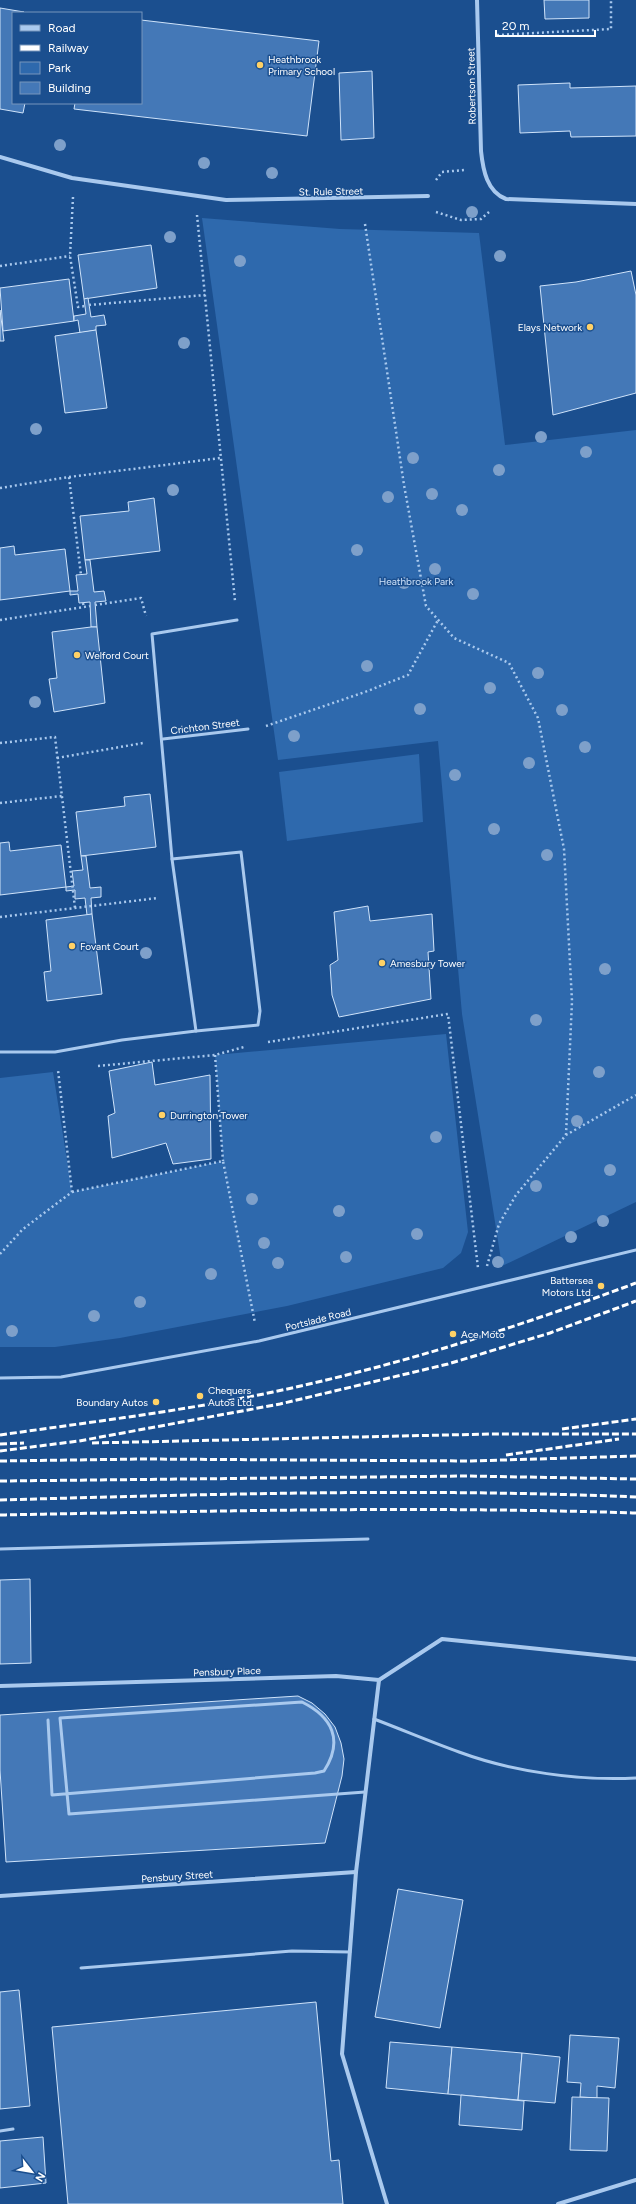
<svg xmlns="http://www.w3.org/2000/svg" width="636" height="2204" font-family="Figtree,sans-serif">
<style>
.green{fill:#2e69ad}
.building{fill:#4478b7;stroke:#cfe3fa}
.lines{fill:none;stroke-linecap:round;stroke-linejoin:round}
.path{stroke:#a9c9ee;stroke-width:2.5;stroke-dasharray:2 3;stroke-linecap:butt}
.lane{stroke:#a9c9ee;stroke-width:3}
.street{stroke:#a9c9ee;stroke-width:4}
.rail{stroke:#fff;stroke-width:3;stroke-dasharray:7 3;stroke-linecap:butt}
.tree{fill:#7ea0ca}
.poi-dot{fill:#ffd166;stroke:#1b4f8f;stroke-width:1.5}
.labels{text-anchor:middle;stroke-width:3;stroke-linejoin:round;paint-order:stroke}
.poi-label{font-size:10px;fill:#fff;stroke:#1b4f8f;text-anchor:start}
.street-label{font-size:10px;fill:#fff;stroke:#1b4f8f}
.park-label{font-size:10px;fill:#cfe3fa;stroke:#1b4f8f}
</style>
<rect width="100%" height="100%" fill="#1b4f8f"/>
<!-- green -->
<g class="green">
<path d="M 202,218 L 340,229 L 479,233 L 505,445 L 636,430 L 636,1202 L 502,1266 L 462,1014 L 438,741 L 278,760 Z"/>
<path d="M 419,754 L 423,822 L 287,841 L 279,772 Z"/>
<path d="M 446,1034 L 468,1232 L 461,1253 L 443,1268 L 287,1306 L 120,1338 L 55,1347 L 0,1347 L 0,1078 L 53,1072 L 72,1192 L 223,1161 L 215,1055 Z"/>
</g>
<!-- building -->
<g class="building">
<path d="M 544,0 L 589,0 L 589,18 L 545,19 Z"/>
<path d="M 0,8 L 24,12 L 13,13 L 13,103 L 25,103 L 23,113 L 0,109 Z"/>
<path d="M 141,20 L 319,41 L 307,136 L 74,109 L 75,103 L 141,103 Z"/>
<path d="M 372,71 L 374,138 L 341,140 L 339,73 Z"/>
<path d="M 570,83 L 570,88 L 636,86 L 636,136 L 571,137 L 570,131 L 520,133 L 518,85 Z"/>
<path d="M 151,245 L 157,288 L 84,299 L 78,255 Z"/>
<path d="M 631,271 L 636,295 L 636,393 L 553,415 L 540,286 L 576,282 Z"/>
<path d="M 69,279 L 74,321 L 3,331 L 0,288 Z"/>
<path d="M 88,298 L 91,317 L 104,315 L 106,325 L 96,326 L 96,330 L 80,333 L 78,320 L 74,321 L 74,316 L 86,314 L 84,299 Z"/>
<path d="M 0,310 L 4,341 L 0,341 Z"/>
<path d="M 96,330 L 107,408 L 65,413 L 55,336 Z"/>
<path d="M 154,498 L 160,551 L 85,560 L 80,516 L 129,511 L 128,502 Z"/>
<path d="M 14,546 L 15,555 L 65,549 L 70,591 L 0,600 L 0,548 Z"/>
<path d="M 85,560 L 90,560 L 94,592 L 104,591 L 106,601 L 95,602 L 97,627 L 91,627 L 90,602 L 79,603 L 78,594 L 70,595 L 70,591 L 78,591 L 76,575 L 87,574 Z"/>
<path d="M 91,627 L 97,627 L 105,703 L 54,712 L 49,679 L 57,678 L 52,632 Z"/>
<path d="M 150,794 L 156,847 L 81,856 L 76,812 L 125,806 L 124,797 Z"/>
<path d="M 9,842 L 10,851 L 61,845 L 66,887 L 0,895 L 0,843 Z"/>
<path d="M 81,856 L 86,856 L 90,888 L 101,887 L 101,897 L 91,898 L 92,914 L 87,915 L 85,898 L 75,899 L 75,890 L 66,891 L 66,887 L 74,886 L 72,871 L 83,870 Z"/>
<path d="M 368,906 L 370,921 L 432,914 L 434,951 L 428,952 L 431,999 L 339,1017 L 332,995 L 330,965 L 338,960 L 334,912 Z"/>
<path d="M 92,914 L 102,994 L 47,1001 L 44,972 L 51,971 L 46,920 Z"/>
<path d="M 152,1062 L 155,1085 L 210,1075 L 211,1159 L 173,1164 L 166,1143 L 112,1158 L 108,1116 L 115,1113 L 109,1071 Z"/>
<path d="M 30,1579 L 31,1663 L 0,1664 L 0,1580 Z"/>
<path d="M 298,1696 L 312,1703 L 325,1714 L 335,1727 L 341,1743 L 344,1759 L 342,1776 L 325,1843 L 6,1862 L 0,1770 L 0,1715 Z"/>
<path d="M 398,1889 L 463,1900 L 440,2028 L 375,2017 Z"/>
<path d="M 19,1990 L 30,2106 L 0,2109 L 0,1992 Z"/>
<path d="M 316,2002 L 331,2161 L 339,2160 L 343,2204 L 68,2204 L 52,2027 Z"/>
<path d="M 570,2035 L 619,2038 L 615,2088 L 597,2086 L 597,2098 L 580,2097 L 581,2083 L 567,2082 Z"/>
<path d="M 390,2042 L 452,2047 L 448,2094 L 386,2088 Z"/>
<path d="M 452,2047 L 522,2053 L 518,2100 L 448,2094 Z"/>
<path d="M 522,2053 L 560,2057 L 555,2103 L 518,2100 Z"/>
<path d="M 461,2095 L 524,2101 L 522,2130 L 459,2125 Z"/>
<path d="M 572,2097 L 609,2098 L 607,2151 L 570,2150 Z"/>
<path d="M 43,2137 L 46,2183 L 0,2188 L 0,2141 Z"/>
</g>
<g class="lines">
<!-- path -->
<g class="path">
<path d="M 497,35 L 611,29 L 611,0"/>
<path d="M 436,180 L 442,172 L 464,170"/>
<path d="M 73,197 L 70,256 L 78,307 L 85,306"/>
<path d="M 436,212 L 461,220 L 481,219 L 489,212"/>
<path d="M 197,215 L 235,601"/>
<path d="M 365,224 L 404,485 L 426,606 L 454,638 L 509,663 L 538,718 L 564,849 L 572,1001 L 566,1135"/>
<path d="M 0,266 L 70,256"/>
<path d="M 89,305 L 205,295"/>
<path d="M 69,477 L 220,458"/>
<path d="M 0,488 L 69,477 L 81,575"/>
<path d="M 83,603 L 84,607"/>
<path d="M 95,605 L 141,598 L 146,616"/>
<path d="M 0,620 L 90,606"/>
<path d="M 266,726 L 365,692 L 408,675 L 438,620"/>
<path d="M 0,743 L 55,737 L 75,908"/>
<path d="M 57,758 L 143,743"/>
<path d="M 0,803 L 62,796"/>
<path d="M 0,917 L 158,898"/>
<path d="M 268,1042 L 448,1014 L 478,1268"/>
<path d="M 215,1055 L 223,1161"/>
<path d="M 98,1066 L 215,1055 L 244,1047"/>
<path d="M 72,1192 L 223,1161 L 255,1323"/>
<path d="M 0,1254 L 23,1229 L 72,1192 L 58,1070"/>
<path d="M 487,1266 L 499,1224 L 516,1195 L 566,1135 L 636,1095"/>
</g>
<!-- lane -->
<g class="lane">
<path d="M 163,739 L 248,729"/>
<path d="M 172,859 L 241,852 L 260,1011 L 258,1025 L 196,1031"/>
<path d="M 0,1052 L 55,1052 L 122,1040 L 196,1031 L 172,859 L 152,634 L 237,620"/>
<path d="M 0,1378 L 61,1377 L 259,1341 L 636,1250"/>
<path d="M 0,1549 L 368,1539"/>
<path d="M 374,1719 C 403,1730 431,1742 459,1752 C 513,1772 580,1781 636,1778"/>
<path d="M 48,1720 L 52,1795 L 315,1773 L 324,1771 C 344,1740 332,1717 302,1702 L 60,1718 L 69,1814 L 365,1792"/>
<path d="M 81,1968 L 292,1951 L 350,1952"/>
<path d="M 0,2131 L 13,2129"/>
</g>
<!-- street -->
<g class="street">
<path d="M 477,0 L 481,151 C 483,170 487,192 506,199 L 636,204"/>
<path d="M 0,157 L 72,178 L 226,200 L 428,196"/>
<path d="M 379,1680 L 356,1872 L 342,2054 L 387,2204"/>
<path d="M 0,1686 L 336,1676 L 379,1680 L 442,1639 L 636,1659"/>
<path d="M 0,1896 L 356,1872"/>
<path d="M 558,2204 L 636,2180"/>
</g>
<!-- rail -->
<g class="rail">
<path d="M 562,1429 L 636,1419"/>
<path d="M 0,1435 C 91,1422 183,1411 273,1392 C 397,1366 518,1327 636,1283"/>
<path d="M 92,1443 L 490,1434 L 636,1434"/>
<path d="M 0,1444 L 24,1443"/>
<path d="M 0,1451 L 79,1441 L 280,1404 L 448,1364 L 550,1333 L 636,1301"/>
<path d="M 506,1455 L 619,1439"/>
<path d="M 0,1461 L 145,1459 L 471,1461 L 636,1456"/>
<path d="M 0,1481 L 467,1476 L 636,1479"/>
<path d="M 0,1500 C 212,1494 424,1488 636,1497"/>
<path d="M 0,1515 C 212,1511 424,1506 636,1513"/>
</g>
</g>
<!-- trees -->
<g class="tree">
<circle cx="60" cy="145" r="6"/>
<circle cx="204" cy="163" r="6"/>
<circle cx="272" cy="173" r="6"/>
<circle cx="472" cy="212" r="6"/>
<circle cx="170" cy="237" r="6"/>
<circle cx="500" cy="256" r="6"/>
<circle cx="240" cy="261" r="6"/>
<circle cx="184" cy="343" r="6"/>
<circle cx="36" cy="429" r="6"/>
<circle cx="541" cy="437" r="6"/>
<circle cx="586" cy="452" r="6"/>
<circle cx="413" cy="458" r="6"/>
<circle cx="499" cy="470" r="6"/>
<circle cx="173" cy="490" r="6"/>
<circle cx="432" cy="494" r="6"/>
<circle cx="388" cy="497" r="6"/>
<circle cx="462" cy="510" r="6"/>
<circle cx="357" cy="550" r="6"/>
<circle cx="435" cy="569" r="6"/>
<circle cx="404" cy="583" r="6"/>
<circle cx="473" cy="594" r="6"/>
<circle cx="367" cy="666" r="6"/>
<circle cx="538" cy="673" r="6"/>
<circle cx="490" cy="688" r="6"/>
<circle cx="35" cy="702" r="6"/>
<circle cx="420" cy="709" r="6"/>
<circle cx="562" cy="710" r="6"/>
<circle cx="294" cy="736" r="6"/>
<circle cx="585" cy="747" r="6"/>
<circle cx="529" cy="763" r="6"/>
<circle cx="455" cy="775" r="6"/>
<circle cx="494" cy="829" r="6"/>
<circle cx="547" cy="855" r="6"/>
<circle cx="146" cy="953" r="6"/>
<circle cx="605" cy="969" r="6"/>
<circle cx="536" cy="1020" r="6"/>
<circle cx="599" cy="1072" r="6"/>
<circle cx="577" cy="1121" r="6"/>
<circle cx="436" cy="1137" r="6"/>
<circle cx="610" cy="1170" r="6"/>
<circle cx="536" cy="1186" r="6"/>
<circle cx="252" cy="1199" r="6"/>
<circle cx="339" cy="1211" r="6"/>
<circle cx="603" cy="1221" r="6"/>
<circle cx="417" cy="1234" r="6"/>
<circle cx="571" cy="1237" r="6"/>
<circle cx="264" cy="1243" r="6"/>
<circle cx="346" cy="1257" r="6"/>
<circle cx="498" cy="1262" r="6"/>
<circle cx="278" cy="1263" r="6"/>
<circle cx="211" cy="1274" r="6"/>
<circle cx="140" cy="1302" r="6"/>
<circle cx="94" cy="1316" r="6"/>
<circle cx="12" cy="1331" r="6"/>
</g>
<!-- markers -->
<g class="poi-dot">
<circle cx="260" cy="65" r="4"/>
<circle cx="590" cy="327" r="4"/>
<circle cx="77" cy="655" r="4"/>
<circle cx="72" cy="946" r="4"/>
<circle cx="382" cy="963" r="4"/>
<circle cx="162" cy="1115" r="4"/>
<circle cx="601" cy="1286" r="4"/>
<circle cx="453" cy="1334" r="4"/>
<circle cx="200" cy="1396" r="4"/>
<circle cx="156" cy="1402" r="4"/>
</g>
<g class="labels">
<!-- poi labels -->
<g class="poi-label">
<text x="268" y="63">Heathbrook<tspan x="268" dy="12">Primary School</tspan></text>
<text x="582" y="331" text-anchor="end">Elays Network</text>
<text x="85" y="659">Welford Court</text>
<text x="80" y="950">Fovant Court</text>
<text x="390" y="967">Amesbury Tower</text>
<text x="170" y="1119">Durrington Tower</text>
<text x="593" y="1284" text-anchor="end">Battersea<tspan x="593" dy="12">Motors Ltd.</tspan></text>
<text x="461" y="1338">Ace Moto</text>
<text x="208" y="1394">Chequers<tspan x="208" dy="12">Autos Ltd.</tspan></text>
<text x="148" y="1406" text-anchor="end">Boundary Autos</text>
</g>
<!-- street labels -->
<g class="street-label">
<text transform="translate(471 86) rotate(-91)" y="4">Robertson Street</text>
<text transform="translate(331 191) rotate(-1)" y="4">St. Rule Street</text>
<text transform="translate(205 726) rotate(-7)" y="4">Crichton Street</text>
<text transform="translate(318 1319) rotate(-14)" y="4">Portslade Road</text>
<text transform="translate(227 1671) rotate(-2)" y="4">Pensbury Place</text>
<text transform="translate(177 1876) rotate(-4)" y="4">Pensbury Street</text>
</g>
<!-- park labels -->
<g class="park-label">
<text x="416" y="585">Heathbrook Park</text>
</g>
</g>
<!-- legend -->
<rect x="12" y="12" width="130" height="92" fill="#1b4f8f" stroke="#7695bc"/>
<rect x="20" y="25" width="20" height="6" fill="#a9c9ee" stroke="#7695bc"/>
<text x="48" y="32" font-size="12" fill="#ffffff">Road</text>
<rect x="20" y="45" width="20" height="6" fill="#ffffff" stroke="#7695bc"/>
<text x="48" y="52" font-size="12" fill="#ffffff">Railway</text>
<rect x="20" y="62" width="20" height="12" fill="#2e69ad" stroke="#7695bc"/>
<text x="48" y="72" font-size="12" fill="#ffffff">Park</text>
<rect x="20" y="82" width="20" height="12" fill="#4478b7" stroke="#7695bc"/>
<text x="48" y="92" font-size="12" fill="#ffffff">Building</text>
<!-- north arrow -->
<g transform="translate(32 2172) rotate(121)" stroke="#1b4f8f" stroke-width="3" paint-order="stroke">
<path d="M0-3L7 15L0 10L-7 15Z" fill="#ffffff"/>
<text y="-6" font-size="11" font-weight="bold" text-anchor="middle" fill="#ffffff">N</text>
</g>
<!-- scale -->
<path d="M496 30v6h99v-6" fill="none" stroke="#ffffff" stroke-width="2"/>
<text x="502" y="30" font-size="12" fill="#ffffff" stroke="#1b4f8f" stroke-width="3" paint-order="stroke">20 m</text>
</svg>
